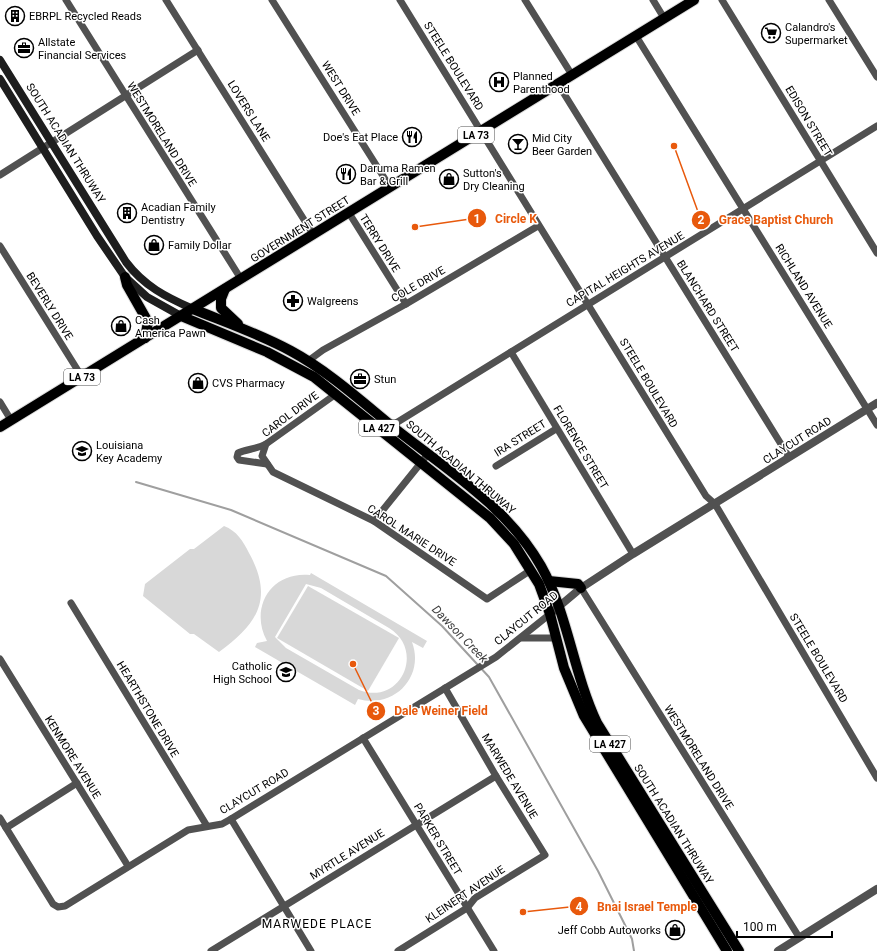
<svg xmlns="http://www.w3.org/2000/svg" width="877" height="951" font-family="Roboto,sans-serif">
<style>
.green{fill:#d8d8d8;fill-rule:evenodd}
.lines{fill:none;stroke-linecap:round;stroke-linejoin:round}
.stream{stroke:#9f9f9f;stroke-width:2}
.primary-casing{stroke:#dbdbdb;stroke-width:12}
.minor{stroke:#515151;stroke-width:7}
.tertiary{stroke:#515151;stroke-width:8}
.secondary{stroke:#1e1e1e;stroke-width:8}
.primary{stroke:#000;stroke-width:10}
.labels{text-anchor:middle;stroke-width:3;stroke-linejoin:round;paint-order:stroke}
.shield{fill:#fff;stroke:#4c4c4c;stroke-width:1}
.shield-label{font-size:10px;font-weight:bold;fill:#000}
.poi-label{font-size:11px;fill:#000;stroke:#fff;text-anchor:start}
.street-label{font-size:11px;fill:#000;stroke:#fff}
.water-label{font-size:12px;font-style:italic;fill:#404040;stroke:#fff}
.neighbourhood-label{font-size:12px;letter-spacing:1px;fill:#000;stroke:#fff}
.leader{fill:none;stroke:#e8590c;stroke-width:1.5}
.callout-dot{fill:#e8590c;stroke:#fff;stroke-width:1.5}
.mark-label{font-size:12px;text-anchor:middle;font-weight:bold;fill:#fff}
.callout-label{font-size:12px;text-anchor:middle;font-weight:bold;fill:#e8590c;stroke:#fff;stroke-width:3;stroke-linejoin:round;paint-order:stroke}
</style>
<rect width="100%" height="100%" fill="#fff"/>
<!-- green -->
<g class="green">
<path d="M 224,526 C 237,531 243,541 249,553 C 274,598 258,624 219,652 L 194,634 L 190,634 L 143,596 L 145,584 L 190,549 L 194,549 Z"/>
<path d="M 311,573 L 427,641 L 423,648 L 412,642 C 425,677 394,709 358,699 L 355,705 L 255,647 L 257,643 L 267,641 C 249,608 271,571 310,575 ZM 306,584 L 321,588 L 389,628 C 426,651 400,706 359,690 L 286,648 L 275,637 Z"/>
<path d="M 308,586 L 399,638 L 368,691 L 277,638 Z"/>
</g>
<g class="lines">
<!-- stream -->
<path class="stream" d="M 136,482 L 231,510 L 386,576 L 442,626 L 489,677 L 598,871 L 632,939 L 634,951"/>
<defs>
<g id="primary">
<path d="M 125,277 L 127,285 L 148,322 L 145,338"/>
<path d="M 225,289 L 221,299 L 221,308 L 238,324"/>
<path d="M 193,309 C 225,322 260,334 291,351 C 328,371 360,400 393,427 C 446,469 507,506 541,566 C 568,614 573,672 597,723 L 739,951"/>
<path d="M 181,316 L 267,352 L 314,377 L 490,518 L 514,544 L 539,584 L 550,614 L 564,668 L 584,716 L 727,951"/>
<path d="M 0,427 L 694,0"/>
<path d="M 549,581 L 578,584 L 581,588"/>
</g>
</defs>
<!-- primary casing -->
<use href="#primary" class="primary-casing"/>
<!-- minor -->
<g class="minor">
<path d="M 66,0 L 241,279"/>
<path d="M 166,0 L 313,234"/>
<path d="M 272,0 L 390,187"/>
<path d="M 400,0 L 706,496 L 715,504 L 877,778"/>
<path d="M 525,0 L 572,75"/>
<path d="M 653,0 L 664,18"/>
<path d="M 722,0 L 877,253"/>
<path d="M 829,0 L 877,77"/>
<path d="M 636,36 L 877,425"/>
<path d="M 558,84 L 789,457"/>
<path d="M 0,175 L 198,50"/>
<path d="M 349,213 L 406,304"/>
<path d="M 0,246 L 82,377"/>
<path d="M 511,352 L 633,554"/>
<path d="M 308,361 L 323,350 L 406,304 L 538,226"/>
<path d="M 336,394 L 266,444 L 262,456 L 273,472 L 374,521 L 487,599 L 531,570"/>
<path d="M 0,402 L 11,420"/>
<path d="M 392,431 L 396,423 L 877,126"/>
<path d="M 266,444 C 257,449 247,449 238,453 L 237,457 L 239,460 L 267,464"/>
<path d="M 496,466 L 556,429"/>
<path d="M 374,521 L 428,454"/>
<path d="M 581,588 L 799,937"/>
<path d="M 71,603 L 207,826"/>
<path d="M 522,638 L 556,638"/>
<path d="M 0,659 L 128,866"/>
<path d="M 363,738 L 494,951"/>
<path d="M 0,818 L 53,904 L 58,907 L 65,906 L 188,830 L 222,824 L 231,819 L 496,657 L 550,614"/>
<path d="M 231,819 L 311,951"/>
<path d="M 6,828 L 77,783"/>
<path d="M 211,951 L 496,776"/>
<path d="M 398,951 L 467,908 L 475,898 L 545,855 L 496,776 L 445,688"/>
</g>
<!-- tertiary -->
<g class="tertiary">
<path d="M 550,614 L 581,588 L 633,554 L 877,403"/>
<path d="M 778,951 L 877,889"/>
</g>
<!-- secondary -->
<g class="secondary">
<path d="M 0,60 L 126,262 C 144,286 166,297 193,309"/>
<path d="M 0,79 L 97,236 L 125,277 L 147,297 L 181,316"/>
</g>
<!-- primary -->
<use href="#primary" class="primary"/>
</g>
<!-- icons -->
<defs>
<symbol id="building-ring" viewBox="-11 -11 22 22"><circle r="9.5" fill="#fff" stroke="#000" stroke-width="1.5"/><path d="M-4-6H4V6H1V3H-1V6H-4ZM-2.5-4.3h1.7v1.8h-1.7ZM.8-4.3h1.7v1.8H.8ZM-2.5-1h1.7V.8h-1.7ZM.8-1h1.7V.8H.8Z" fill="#000"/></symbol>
<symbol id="supermarket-ring" viewBox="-11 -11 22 22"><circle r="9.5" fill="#fff" stroke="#000" stroke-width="1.5"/><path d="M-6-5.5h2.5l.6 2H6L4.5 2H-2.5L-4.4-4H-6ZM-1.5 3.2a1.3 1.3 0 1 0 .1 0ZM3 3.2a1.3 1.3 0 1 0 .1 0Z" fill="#000"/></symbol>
<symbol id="office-ring" viewBox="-11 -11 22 22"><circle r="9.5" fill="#fff" stroke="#000" stroke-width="1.5"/><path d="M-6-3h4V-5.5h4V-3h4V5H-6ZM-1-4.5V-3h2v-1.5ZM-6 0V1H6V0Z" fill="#000"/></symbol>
<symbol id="hospital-ring" viewBox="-11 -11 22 22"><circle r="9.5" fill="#fff" stroke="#000" stroke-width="1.5"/><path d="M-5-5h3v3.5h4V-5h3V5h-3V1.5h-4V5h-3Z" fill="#000"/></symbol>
<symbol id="restaurant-ring" viewBox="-11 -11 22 22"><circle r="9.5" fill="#fff" stroke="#000" stroke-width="1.5"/><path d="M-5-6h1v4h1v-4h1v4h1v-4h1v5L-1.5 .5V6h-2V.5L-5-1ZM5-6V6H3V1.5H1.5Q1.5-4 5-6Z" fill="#000"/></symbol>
<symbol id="bar-ring" viewBox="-11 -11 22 22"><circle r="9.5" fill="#fff" stroke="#000" stroke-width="1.5"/><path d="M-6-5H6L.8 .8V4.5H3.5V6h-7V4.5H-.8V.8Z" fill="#000"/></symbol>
<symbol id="shop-ring" viewBox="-11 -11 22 22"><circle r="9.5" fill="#fff" stroke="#000" stroke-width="1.5"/><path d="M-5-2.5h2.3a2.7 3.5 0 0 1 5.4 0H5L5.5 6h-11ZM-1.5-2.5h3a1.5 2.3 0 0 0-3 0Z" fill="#000"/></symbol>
<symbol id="pharmacy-ring" viewBox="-11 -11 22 22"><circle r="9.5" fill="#fff" stroke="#000" stroke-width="1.5"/><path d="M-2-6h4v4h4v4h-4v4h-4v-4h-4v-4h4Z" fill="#000"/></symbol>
<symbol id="school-ring" viewBox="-11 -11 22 22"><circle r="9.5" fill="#fff" stroke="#000" stroke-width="1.5"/><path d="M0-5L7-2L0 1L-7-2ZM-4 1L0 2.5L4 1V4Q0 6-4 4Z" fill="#000"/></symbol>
</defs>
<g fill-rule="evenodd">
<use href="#building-ring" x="4" y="5" width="22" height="22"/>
<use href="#supermarket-ring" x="760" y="22" width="22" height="22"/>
<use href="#office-ring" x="13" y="37" width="22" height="22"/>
<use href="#hospital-ring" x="488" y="71" width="22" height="22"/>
<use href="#restaurant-ring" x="401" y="126" width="22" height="22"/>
<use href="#bar-ring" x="507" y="133" width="22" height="22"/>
<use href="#restaurant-ring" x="335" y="163" width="22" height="22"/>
<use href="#shop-ring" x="438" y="168" width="22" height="22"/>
<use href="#building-ring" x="116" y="202" width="22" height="22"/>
<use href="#shop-ring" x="143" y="234" width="22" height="22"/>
<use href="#pharmacy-ring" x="282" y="290" width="22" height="22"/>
<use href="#shop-ring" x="110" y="315" width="22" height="22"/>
<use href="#office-ring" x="349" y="368" width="22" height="22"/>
<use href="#shop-ring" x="187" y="372" width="22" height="22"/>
<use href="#school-ring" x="71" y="440" width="22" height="22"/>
<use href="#school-ring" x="275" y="661" width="22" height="22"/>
<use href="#shop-ring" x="664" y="919" width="22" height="22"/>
</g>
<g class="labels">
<!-- shield labels -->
<g class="shield">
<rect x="458" y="127" width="36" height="16" rx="3"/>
<rect x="64" y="369" width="36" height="16" rx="3"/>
<rect x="359" y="420" width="40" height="16" rx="3"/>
<rect x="590" y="736" width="40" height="16" rx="3"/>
</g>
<g class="shield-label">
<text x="476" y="139">LA 73</text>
<text x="82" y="381">LA 73</text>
<text x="379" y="432">LA 427</text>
<text x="610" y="748">LA 427</text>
</g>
<!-- poi labels -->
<g class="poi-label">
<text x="29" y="20">EBRPL Recycled Reads</text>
<text x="785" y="31">Calandro's<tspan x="785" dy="13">Supermarket</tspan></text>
<text x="38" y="46">Allstate<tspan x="38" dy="13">Financial Services</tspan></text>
<text x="513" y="80">Planned<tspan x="513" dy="13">Parenthood</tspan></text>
<text x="398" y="141" text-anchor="end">Doe's Eat Place</text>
<text x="532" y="142">Mid City<tspan x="532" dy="13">Beer Garden</tspan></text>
<text x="360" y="172">Daruma Ramen<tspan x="360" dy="13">Bar &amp; Grill</tspan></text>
<text x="463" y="177">Sutton's<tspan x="463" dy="13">Dry Cleaning</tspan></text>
<text x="141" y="211">Acadian Family<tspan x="141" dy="13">Dentistry</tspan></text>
<text x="168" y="249">Family Dollar</text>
<text x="307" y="305">Walgreens</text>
<text x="135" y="324">Cash<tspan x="135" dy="13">America Pawn</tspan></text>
<text x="374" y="383">Stun</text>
<text x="212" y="387">CVS Pharmacy</text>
<text x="96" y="449">Louisiana<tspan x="96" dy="13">Key Academy</tspan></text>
<text x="272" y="670" text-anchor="end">Catholic<tspan x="272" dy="13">High School</tspan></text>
<text x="661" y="934" text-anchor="end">Jeff Cobb Autoworks</text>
</g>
<!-- street labels -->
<g class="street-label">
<text transform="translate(454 66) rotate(58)" y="4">STEELE BOULEVARD</text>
<text transform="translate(341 88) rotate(58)" y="4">WEST DRIVE</text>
<text transform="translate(249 111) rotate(58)" y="4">LOVERS LANE</text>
<text transform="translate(809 121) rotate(59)" y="4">EDISON STREET</text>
<text transform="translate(162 134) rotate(58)" y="4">WESTMORELAND DRIVE</text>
<text transform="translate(66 143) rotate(58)" y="4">SOUTH ACADIAN THRUWAY</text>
<text transform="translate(300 229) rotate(-32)" y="4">GOVERNMENT STREET</text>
<text transform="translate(380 243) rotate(58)" y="4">TERRY DRIVE</text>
<text transform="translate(625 269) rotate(-31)" y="4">CAPITAL HEIGHTS AVENUE</text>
<text transform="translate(418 284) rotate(-30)" y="4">COLE DRIVE</text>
<text transform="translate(804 286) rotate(58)" y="4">RICHLAND AVENUE</text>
<text transform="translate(50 306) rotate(58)" y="4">BEVERLY DRIVE</text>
<text transform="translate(708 306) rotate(58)" y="4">BLANCHARD STREET</text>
<text transform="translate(649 383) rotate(59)" y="4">STEELE BOULEVARD</text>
<text transform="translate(290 414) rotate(-37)" y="4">CAROL DRIVE</text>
<text transform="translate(520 438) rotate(-32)" y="4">IRA STREET</text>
<text transform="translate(797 440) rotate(-32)" y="4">CLAYCUT ROAD</text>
<text transform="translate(581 447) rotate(59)" y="4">FLORENCE STREET</text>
<text transform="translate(461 467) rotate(40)" y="4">SOUTH ACADIAN THRUWAY</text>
<text transform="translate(412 535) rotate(33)" y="4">CAROL MARIE DRIVE</text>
<text transform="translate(526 618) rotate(-39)" y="4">CLAYCUT ROAD</text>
<text transform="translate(819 658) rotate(59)" y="4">STEELE BOULEVARD</text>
<text transform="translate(148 709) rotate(59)" y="4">HEARTHSTONE DRIVE</text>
<text transform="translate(73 757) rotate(58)" y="4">KENMORE AVENUE</text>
<text transform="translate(699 757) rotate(58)" y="4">WESTMORELAND DRIVE</text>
<text transform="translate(510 776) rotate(59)" y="4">MARWEDE AVENUE</text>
<text transform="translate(254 791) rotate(-31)" y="4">CLAYCUT ROAD</text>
<text transform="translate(674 824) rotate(58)" y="4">SOUTH ACADIAN THRUWAY</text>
<text transform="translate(438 839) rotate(59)" y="4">PARKER STREET</text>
<text transform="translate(347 854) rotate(-32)" y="4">MYRTLE AVENUE</text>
<text transform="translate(465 894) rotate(-34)" y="4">KLEINERT AVENUE</text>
</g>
<!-- water labels -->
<g class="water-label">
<text transform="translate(460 634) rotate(46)" y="4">Dawson Creek</text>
</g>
<!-- neighbourhood labels -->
<g class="neighbourhood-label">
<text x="317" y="928">MARWEDE PLACE</text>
</g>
</g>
<!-- callouts -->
<path class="leader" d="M415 227L477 218M674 146L701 220M353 664L376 711M523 912L579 906"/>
<g class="callout-dot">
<circle cx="415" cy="227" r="4"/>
<circle cx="674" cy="146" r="4"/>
<circle cx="353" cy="664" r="4"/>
<circle cx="523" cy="912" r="4"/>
<circle cx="477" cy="218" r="10"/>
<circle cx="701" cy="220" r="10"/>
<circle cx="376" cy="711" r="10"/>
<circle cx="579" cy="906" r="10"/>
</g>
<g class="mark-label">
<text x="477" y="223">1</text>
<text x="701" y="224">2</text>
<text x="376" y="715">3</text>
<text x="579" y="911">4</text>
</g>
<g class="callout-label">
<text x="516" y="223">Circle K</text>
<text x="776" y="224">Grace Baptist Church</text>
<text x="441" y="715">Dale Weiner Field</text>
<text x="647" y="911">Bnai Israel Temple</text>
</g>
<!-- scale -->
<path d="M737 931v6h95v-6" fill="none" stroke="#000000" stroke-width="2"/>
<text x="743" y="931" font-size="12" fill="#000000" stroke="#ffffff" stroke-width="3" paint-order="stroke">100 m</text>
</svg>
